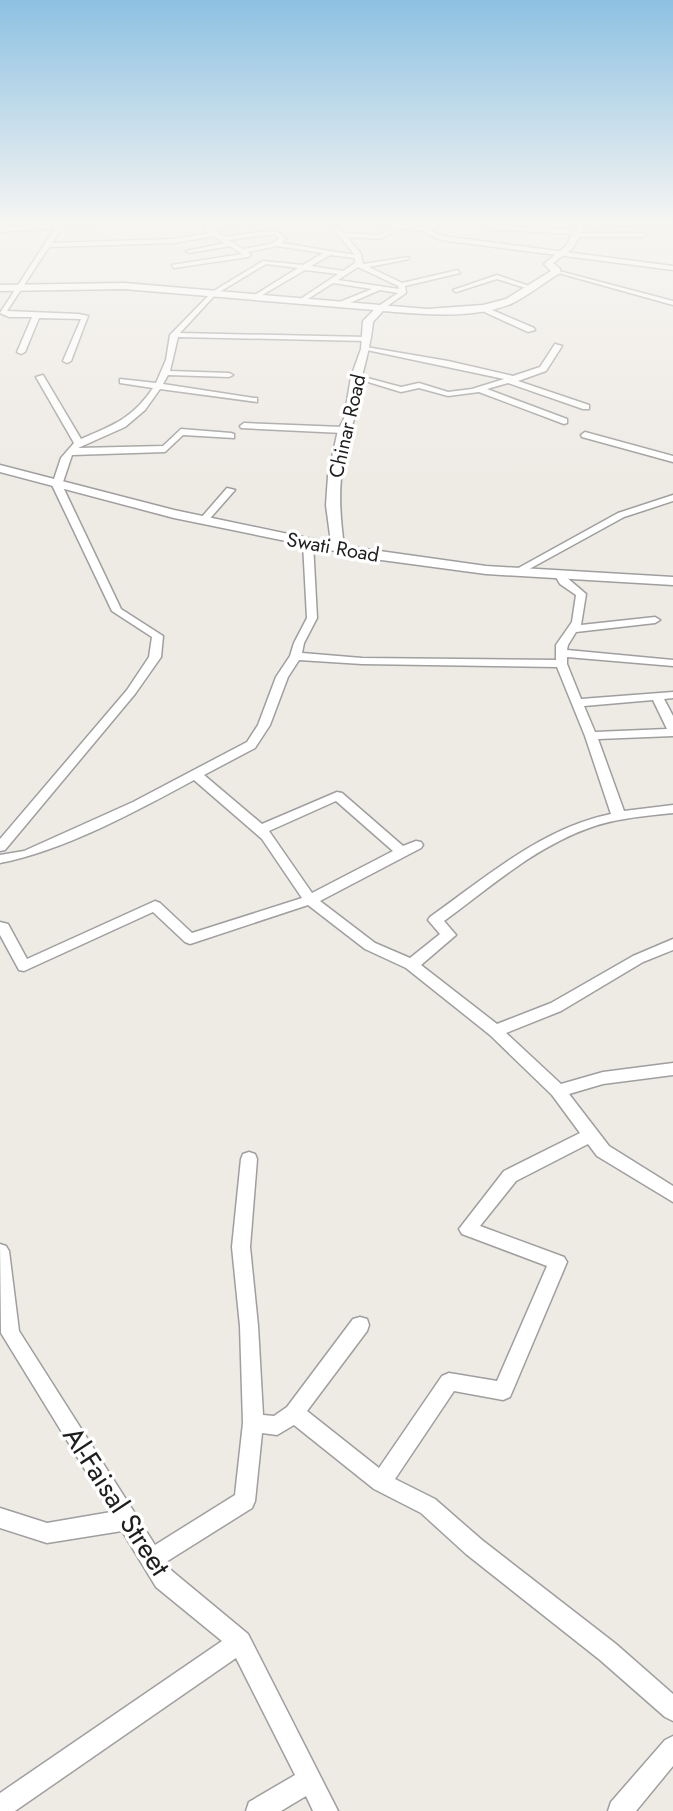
<svg xmlns="http://www.w3.org/2000/svg" width="673" height="1811" font-family="Jost,sans-serif">
<style>
.lines{fill:none;stroke-linecap:round;stroke-linejoin:round}
.minor-casing{stroke:#9f9f9f;stroke-width:3}
.tertiary-casing{stroke:#9f9f9f;stroke-width:3}
.minor{fill:#fff;fill-rule:evenodd}
.tertiary{fill:#fff;fill-rule:evenodd}
.labels{text-anchor:middle;stroke-width:7;stroke-linejoin:round;paint-order:stroke}
.far-street-label{font-size:20px;fill:#1e1e1e;stroke:#fff}
.near-street-label{font-size:28px;fill:#1e1e1e;stroke:#fff}
</style>
<rect width="100%" height="100%" fill="#eeeae4"/>
<g class="lines">
<defs>
<g id="minor">
<path d="M 59,223 L 107,223 L 62,228 L 52,243 L 174,239 L 209,233 L 204,229 L 207,227 L 243,223 L 213,230 L 224,237 L 275,230 L 286,239 L 282,243 L 355,255 L 328,223 L 334,223 L 343,233 L 379,235 L 393,227 L 373,223 L 407,223 L 405,225 L 427,228 L 434,223 L 442,223 L 433,228 L 432,232 L 442,236 L 673,266 L 673,270 L 441,240 L 427,234 L 426,231 L 400,228 L 380,239 L 347,237 L 361,254 L 363,264 L 409,257 L 409,259 L 369,267 L 402,283 L 458,270 L 460,273 L 405,286 L 406,293 L 380,311 L 377,307 L 398,293 L 380,290 L 340,307 L 337,303 L 372,289 L 333,283 L 303,302 L 299,302 L 299,300 L 338,274 L 305,270 L 257,298 L 253,298 L 253,296 L 298,268 L 266,264 L 216,294 L 180,333 L 366,337 L 370,339 L 366,341 L 178,337 L 170,371 L 229,373 L 233,375 L 229,377 L 168,375 L 163,384 L 254,398 L 257,398 L 257,402 L 160,389 L 145,410 L 125,427 L 78,448 L 163,446 L 181,429 L 231,433 L 234,434 L 234,438 L 183,435 L 165,452 L 72,455 L 62,485 L 121,609 L 163,636 L 161,657 L 135,694 L 5,850 L 0,851 L 0,839 L 127,690 L 149,657 L 152,637 L 112,611 L 52,485 L 61,458 L 74,443 L 36,377 L 43,375 L 81,439 C 113,425 132,419 153,388 L 120,383 L 120,379 L 156,383 L 166,360 L 170,335 L 212,292 L 263,261 L 303,265 L 323,253 L 277,246 L 248,252 L 251,255 L 248,257 L 174,268 L 172,265 L 242,254 L 230,246 L 189,253 L 186,251 L 225,243 L 214,236 L 174,243 L 49,247 L 7,311 L 79,314 L 88,316 L 71,361 L 67,363 L 63,361 L 81,319 L 39,318 L 25,352 L 21,354 L 17,352 L 32,317 L 9,317 L 0,313 L 55,228 L 0,232 L 0,228 ZM 274,234 L 279,239 L 271,244 L 243,249 L 229,240 ZM 330,255 L 355,258 L 355,263 L 343,271 L 311,266 ZM 358,267 L 398,286 L 399,289 L 338,280 Z"/>
<path d="M 486,223 L 492,223 L 490,225 L 579,230 L 581,233 L 644,233 L 647,235 L 644,237 L 576,237 L 574,234 L 486,229 L 483,227 Z"/>
<path d="M 599,223 L 671,225 L 673,228 L 602,225 Z"/>
<path d="M 555,270 L 673,301 L 673,305 L 555,272 Z"/>
<path d="M 497,275 L 535,288 L 532,290 L 497,279 L 456,292 L 453,290 Z"/>
<path d="M 483,306 L 534,328 L 535,330 L 528,332 L 480,310 Z"/>
<path d="M 555,344 L 562,346 L 546,371 L 518,381 L 589,405 L 589,409 L 583,409 L 508,383 L 487,389 L 567,419 L 567,423 L 564,424 L 479,392 L 448,396 L 419,388 L 401,392 L 352,377 L 356,375 L 401,387 L 419,383 L 448,392 L 472,389 L 504,379 L 362,349 L 366,347 L 448,361 L 513,376 L 540,367 Z"/>
<path d="M 244,423 L 343,427 L 347,430 L 343,433 L 241,428 L 240,426 Z"/>
<path d="M 585,432 L 673,456 L 673,462 L 582,437 L 581,435 Z"/>
<path d="M 227,488 L 235,490 L 206,523 L 200,523 L 200,519 Z"/>
<path d="M 673,495 L 673,501 L 624,517 L 522,573 L 513,571 L 618,513 Z"/>
<path d="M 308,540 L 313,543 L 317,618 L 304,643 L 302,653 L 362,658 L 556,660 L 556,645 L 572,622 L 576,595 L 560,584 L 554,574 L 559,571 L 586,594 L 581,625 L 655,617 L 660,620 L 655,623 L 576,632 L 568,645 L 567,650 L 673,660 L 673,666 L 567,657 L 567,664 L 581,699 L 673,692 L 673,698 L 664,699 L 673,716 L 673,736 L 598,739 L 624,811 L 673,805 L 673,813 C 645,816 616,818 589,828 C 535,847 489,888 444,921 L 456,935 L 421,965 L 497,1024 L 551,1003 L 633,956 L 673,939 L 673,950 L 643,962 L 561,1011 L 506,1033 L 561,1084 L 603,1072 L 673,1063 L 673,1075 L 603,1084 L 569,1094 L 609,1146 L 673,1186 L 673,1202 L 597,1156 L 588,1144 L 516,1181 L 480,1226 L 564,1257 L 567,1262 L 510,1397 L 503,1400 L 454,1391 L 395,1479 L 435,1499 L 482,1540 L 616,1644 L 673,1694 L 673,1721 L 665,1717 L 600,1660 L 466,1554 L 421,1513 L 374,1489 L 294,1425 L 277,1435 L 262,1433 L 255,1501 L 252,1508 L 166,1562 L 172,1571 L 248,1634 L 338,1811 L 313,1811 L 306,1796 L 281,1811 L 246,1811 L 249,1802 L 295,1775 L 236,1658 L 15,1811 L 0,1811 L 0,1793 L 222,1641 L 156,1587 L 122,1531 L 47,1543 L 0,1528 L 0,1508 L 47,1523 L 111,1512 L 1,1333 L 0,1244 L 6,1246 L 9,1251 L 19,1331 L 155,1545 L 235,1495 L 243,1423 L 240,1326 L 232,1247 L 241,1159 L 243,1154 L 249,1152 L 255,1154 L 257,1159 L 250,1247 L 258,1326 L 263,1415 L 274,1416 L 287,1407 L 353,1319 L 360,1317 L 367,1319 L 369,1325 L 367,1331 L 307,1411 L 379,1468 L 442,1376 L 449,1373 L 497,1381 L 547,1266 L 462,1234 L 459,1229 L 504,1171 L 580,1133 L 552,1095 L 490,1035 L 406,968 L 365,949 L 308,905 L 190,944 L 185,942 L 153,912 L 24,971 L 19,970 L 0,935 L 0,922 L 8,924 L 27,959 L 155,901 L 160,903 L 192,933 L 302,898 L 262,839 L 194,780 C 137,811 63,851 0,863 L 0,855 L 24,851 L 133,802 L 247,742 L 258,725 L 276,677 L 290,656 L 294,643 L 307,618 L 303,543 ZM 299,660 L 362,664 L 557,667 L 585,736 L 611,814 C 542,828 486,877 430,917 L 428,920 L 440,934 L 410,958 L 375,943 L 320,901 L 421,848 L 423,845 L 421,842 L 416,841 L 403,846 L 342,793 L 337,792 L 262,824 L 204,775 L 255,748 L 270,725 L 288,677 ZM 653,700 L 667,729 L 595,732 L 584,706 ZM 336,801 L 393,851 L 312,893 L 269,831 Z"/>
<path d="M 673,1736 L 673,1766 L 636,1811 L 608,1811 L 611,1802 L 665,1740 Z"/>
</g>
<path id="tertiary" d="M 578,223 L 586,223 L 573,248 L 553,263 L 560,269 L 560,273 C 545,282 529,295 513,303 C 474,320 424,314 383,311 L 373,322 C 371,342 367,357 362,376 C 358,390 359,405 354,419 C 339,467 337,495 344,546 L 486,566 L 673,577 L 673,585 L 486,574 L 374,559 L 174,518 L 0,472 L 0,465 L 174,510 L 331,543 L 326,505 L 328,476 L 338,430 L 344,419 L 351,377 L 361,349 L 363,321 L 374,310 L 124,289 L 0,291 L 0,285 L 124,283 L 427,309 L 483,305 L 506,299 L 551,271 L 544,264 L 567,245 Z"/>
</defs>
<!-- minor casing -->
<use href="#minor" class="minor-casing"/>
<!-- tertiary casing -->
<use href="#tertiary" class="tertiary-casing"/>
<!-- minor -->
<use href="#minor" class="minor"/>
<!-- tertiary -->
<use href="#tertiary" class="tertiary"/>
</g>
<!-- sky -->
<linearGradient id="sky" x2="0" y2="1"><stop stop-color="#8dc1e2"/><stop offset="0.47" stop-color="#f7f6f3"/><stop offset="1" stop-color="#f7f6f3" stop-opacity="0"/></linearGradient>
<rect width="673" height="476" fill="url(#sky)"/>
<g class="labels">
<!-- far-street labels -->
<g class="far-street-label">
<text transform="translate(347 426) rotate(-77)" y="7">Chinar Road</text>
<text transform="translate(333 547) rotate(10)" y="7">Swati Road</text>
</g>
<!-- near-street labels -->
<g class="near-street-label">
<text transform="translate(117 1501) rotate(57)" y="10">Al-Faisal Street</text>
</g>
</g>
</svg>
